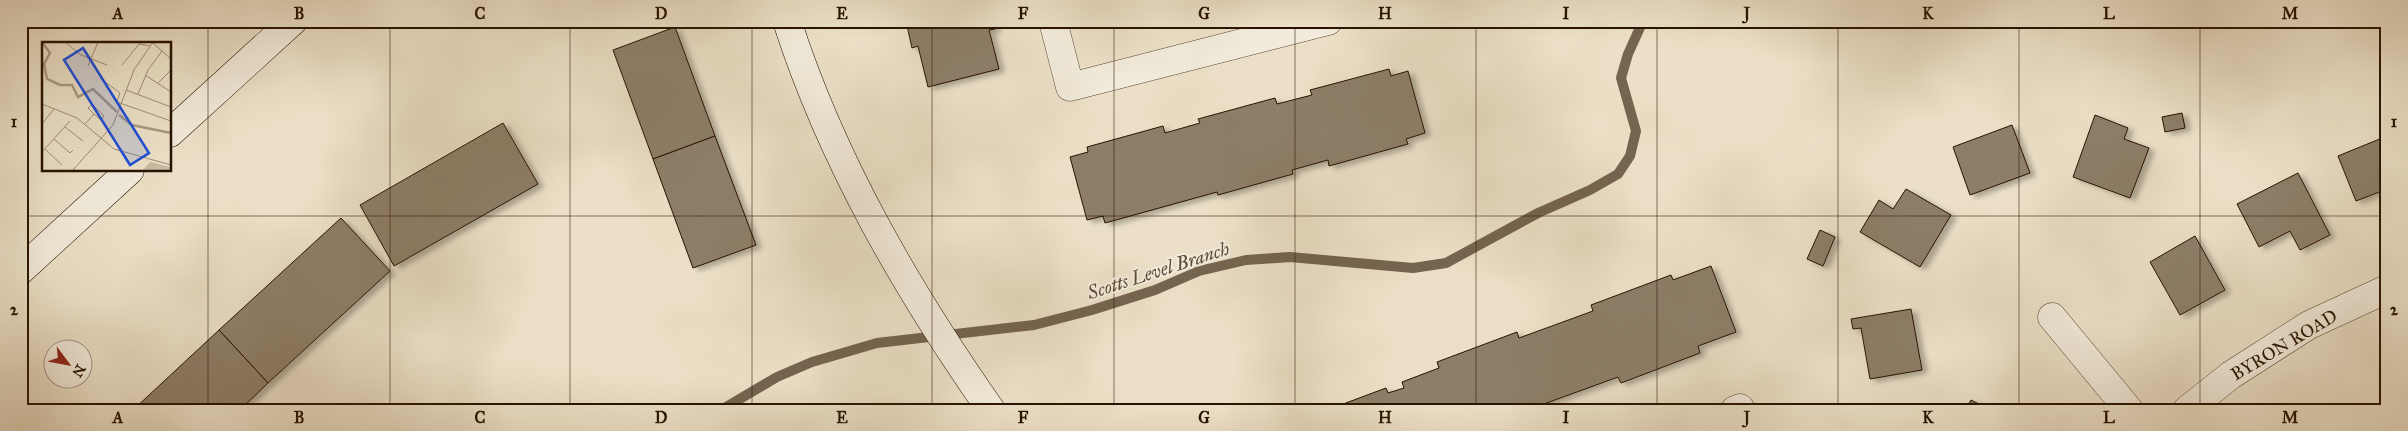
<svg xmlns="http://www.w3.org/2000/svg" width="2408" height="431" font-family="'IM FELL Great Primer',serif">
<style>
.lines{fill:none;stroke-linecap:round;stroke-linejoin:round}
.stream{stroke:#75644f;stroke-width:10}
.building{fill:#8d7e67;stroke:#281300;filter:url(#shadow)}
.street-casing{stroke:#594632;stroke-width:29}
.secondary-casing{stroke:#281300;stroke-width:29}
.street{stroke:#f2ebdb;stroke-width:28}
.secondary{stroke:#f2ebdb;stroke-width:28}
.grid{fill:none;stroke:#281300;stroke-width:1;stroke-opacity:0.55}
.labels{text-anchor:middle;stroke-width:4;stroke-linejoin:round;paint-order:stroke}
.street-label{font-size:18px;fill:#281300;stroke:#f2ebdb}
.water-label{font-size:19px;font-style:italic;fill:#5c4934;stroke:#f2ebdb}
.inset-river{fill:none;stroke:#a99a83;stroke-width:2.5}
.inset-road{fill:none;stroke:#9d8e77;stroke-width:1}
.view{fill:#1d4ed8;fill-opacity:0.15;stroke:#1d4ed8;stroke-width:2.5}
.inset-edge{fill:none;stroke:#281300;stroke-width:2.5}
.neatline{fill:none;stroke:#281300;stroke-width:2}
.grid-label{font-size:16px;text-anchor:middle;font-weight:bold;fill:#281300}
</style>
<defs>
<filter id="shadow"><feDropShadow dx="5.5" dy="3" stdDeviation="2.5" flood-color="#0004"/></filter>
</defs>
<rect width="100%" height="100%" fill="#ebe0c7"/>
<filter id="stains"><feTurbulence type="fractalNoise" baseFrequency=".004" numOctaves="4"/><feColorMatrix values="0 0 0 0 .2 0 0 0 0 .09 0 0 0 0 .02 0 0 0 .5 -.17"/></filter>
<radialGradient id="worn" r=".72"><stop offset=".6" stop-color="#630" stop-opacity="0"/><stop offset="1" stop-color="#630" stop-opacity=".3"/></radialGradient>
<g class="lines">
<!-- stream -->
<path class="stream" d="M 721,410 L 777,377 L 812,362 L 877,343 L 1034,325 L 1092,310 L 1155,290 L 1199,271 L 1246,260 L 1290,257 L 1413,268 L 1446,263 L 1538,213 L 1590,190 L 1618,174 L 1630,156 L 1636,131 L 1621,78 L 1628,54 L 1643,21"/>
</g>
<!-- building -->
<g class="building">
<path d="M 906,21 L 993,21 L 995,29 L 989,30 L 999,69 L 928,87 L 918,46 L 912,48 Z"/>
<path d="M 675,27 L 715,136 L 653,159 L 613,50 Z"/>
<path d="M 1389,69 L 1391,76 L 1408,71 L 1425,133 L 1406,139 L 1408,144 L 1329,166 L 1328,160 L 1292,170 L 1293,174 L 1218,195 L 1217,192 L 1105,223 L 1103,216 L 1087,220 L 1070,157 L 1088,152 L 1087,147 L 1163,126 L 1165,133 L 1200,123 L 1198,119 L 1275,98 L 1277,104 L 1312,95 L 1310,90 Z"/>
<path d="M 2182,113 L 2185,128 L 2165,132 L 2162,117 Z"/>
<path d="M 2095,115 L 2128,128 L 2124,139 L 2149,148 L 2130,198 L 2073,177 Z"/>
<path d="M 503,123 L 538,184 L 394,266 L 360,205 Z"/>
<path d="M 2012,125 L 2030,173 L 1970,195 L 1953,147 Z"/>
<path d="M 715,136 L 756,245 L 693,268 L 653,159 Z"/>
<path d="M 2387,136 L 2387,189 L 2356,201 L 2338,156 Z"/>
<path d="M 2298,173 L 2330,235 L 2300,250 L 2290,231 L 2259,247 L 2237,204 Z"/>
<path d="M 1906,189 L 1951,215 L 1920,267 L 1860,232 L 1879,200 L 1893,209 Z"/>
<path d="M 341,218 L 390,271 L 268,383 L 219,330 Z"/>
<path d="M 1820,230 L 1835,237 L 1823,266 L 1807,259 Z"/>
<path d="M 2195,236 L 2225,290 L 2180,315 L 2150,262 Z"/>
<path d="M 1711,266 L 1736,332 L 1698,346 L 1700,353 L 1621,383 L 1618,377 L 1544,404 L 1546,410 L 1327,410 L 1386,388 L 1388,393 L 1404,388 L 1402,382 L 1439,368 L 1437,362 L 1517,332 L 1519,338 L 1593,311 L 1591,305 L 1671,275 L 1673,280 Z"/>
<path d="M 1911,309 L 1922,370 L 1870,379 L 1861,328 L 1853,329 L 1851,319 Z"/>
<path d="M 219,330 L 268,383 L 240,410 L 133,410 Z"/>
<path d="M 1971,400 L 1991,410 L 1965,410 Z"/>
</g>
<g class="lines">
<defs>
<g id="street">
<path d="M 1053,21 L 1070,87 L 1328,21"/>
<path d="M 2052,317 L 2129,410"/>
<path d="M 1735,410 L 1740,408"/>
<path d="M 2187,410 L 2231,375 L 2309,325 L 2387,289"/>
</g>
<g id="secondary">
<path d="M 787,21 C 832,161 907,290 991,410"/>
<path d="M 170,133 L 293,21"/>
<path d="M 21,270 L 130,170"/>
</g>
</defs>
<!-- street casing -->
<use href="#street" class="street-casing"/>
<!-- secondary casing -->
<use href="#secondary" class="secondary-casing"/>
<!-- street -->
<use href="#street" class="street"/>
<!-- secondary -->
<use href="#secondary" class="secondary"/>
</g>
<!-- grid -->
<path class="grid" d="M 208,21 L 208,410M 390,21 L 390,410M 570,21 L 570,410M 752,21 L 752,410M 932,21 L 932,410M 1114,21 L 1114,410M 1295,21 L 1295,410M 1476,21 L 1476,410M 1657,21 L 1657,410M 1838,21 L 1838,410M 2019,21 L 2019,410M 2200,21 L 2200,410M 21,216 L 2387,216"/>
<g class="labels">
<!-- street labels -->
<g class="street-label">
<text transform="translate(2284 345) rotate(-31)" y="6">BYRON ROAD</text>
</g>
<!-- water labels -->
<g class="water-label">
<text transform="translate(1158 270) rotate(-18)" y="7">Scotts Level Branch</text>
</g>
</g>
<!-- overview -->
<g transform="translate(42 42)">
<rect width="129" height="129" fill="#ebe0c7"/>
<path d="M 108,120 L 129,125 L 129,129 L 100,129 Z" fill="#cabda5"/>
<path class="inset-river" d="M 0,0 L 8,11 L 2,22 L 5,37 L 18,43 L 30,43 L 36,55 L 51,47 L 75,70M 77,73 L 90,83 L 129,91"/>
<path class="inset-road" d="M 23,0 L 39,13 L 65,23M 111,1 L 129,17M 80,23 L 97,2 L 108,4M 46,24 L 56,0M 103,33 L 129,50M 58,36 L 78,51 L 75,60 L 129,79M 116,41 L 129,28M 84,48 L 129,65M 96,52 L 106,28 L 120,9M 0,62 L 35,76 L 72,107 L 129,123M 0,82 L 12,67M 43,82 L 52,72 L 59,78 L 62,74 L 50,62 L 46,66 L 52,72M 23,85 L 41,99M 12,97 L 28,111 L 31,108M 3,107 L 20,123M 0,110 L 28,79M 30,129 L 71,83 L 92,28 L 111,0"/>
<path class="view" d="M 41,6 L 107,111 L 88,123 L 22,18 Z"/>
<rect width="129" height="129" class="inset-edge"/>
</g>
<!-- margin -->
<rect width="2408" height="431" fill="none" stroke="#ebe0c7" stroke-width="55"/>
<!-- north arrow -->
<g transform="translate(68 364) rotate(122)"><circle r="24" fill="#f2ebdb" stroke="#a19583"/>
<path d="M0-4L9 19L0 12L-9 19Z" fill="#8f2418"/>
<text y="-8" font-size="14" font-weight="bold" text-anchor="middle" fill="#281300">N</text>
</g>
<rect x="28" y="28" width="2352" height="376" class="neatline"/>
<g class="grid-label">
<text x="118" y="19">A</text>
<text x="299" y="19">B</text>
<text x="480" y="19">C</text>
<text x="661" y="19">D</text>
<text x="842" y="19">E</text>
<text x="1023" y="19">F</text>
<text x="1204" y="19">G</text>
<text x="1385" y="19">H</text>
<text x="1566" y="19">I</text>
<text x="1747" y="19">J</text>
<text x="1928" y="19">K</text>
<text x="2109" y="19">L</text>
<text x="2290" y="19">M</text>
<text x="14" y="127">1</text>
<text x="2394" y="127">1</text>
<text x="14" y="315">2</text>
<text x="2394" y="315">2</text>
<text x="118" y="423">A</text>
<text x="299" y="423">B</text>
<text x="480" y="423">C</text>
<text x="661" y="423">D</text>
<text x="842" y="423">E</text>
<text x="1023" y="423">F</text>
<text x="1204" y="423">G</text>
<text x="1385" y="423">H</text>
<text x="1566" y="423">I</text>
<text x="1747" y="423">J</text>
<text x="1928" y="423">K</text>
<text x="2109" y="423">L</text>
<text x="2290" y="423">M</text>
</g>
<rect width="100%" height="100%" filter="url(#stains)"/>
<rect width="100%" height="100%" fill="url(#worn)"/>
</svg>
